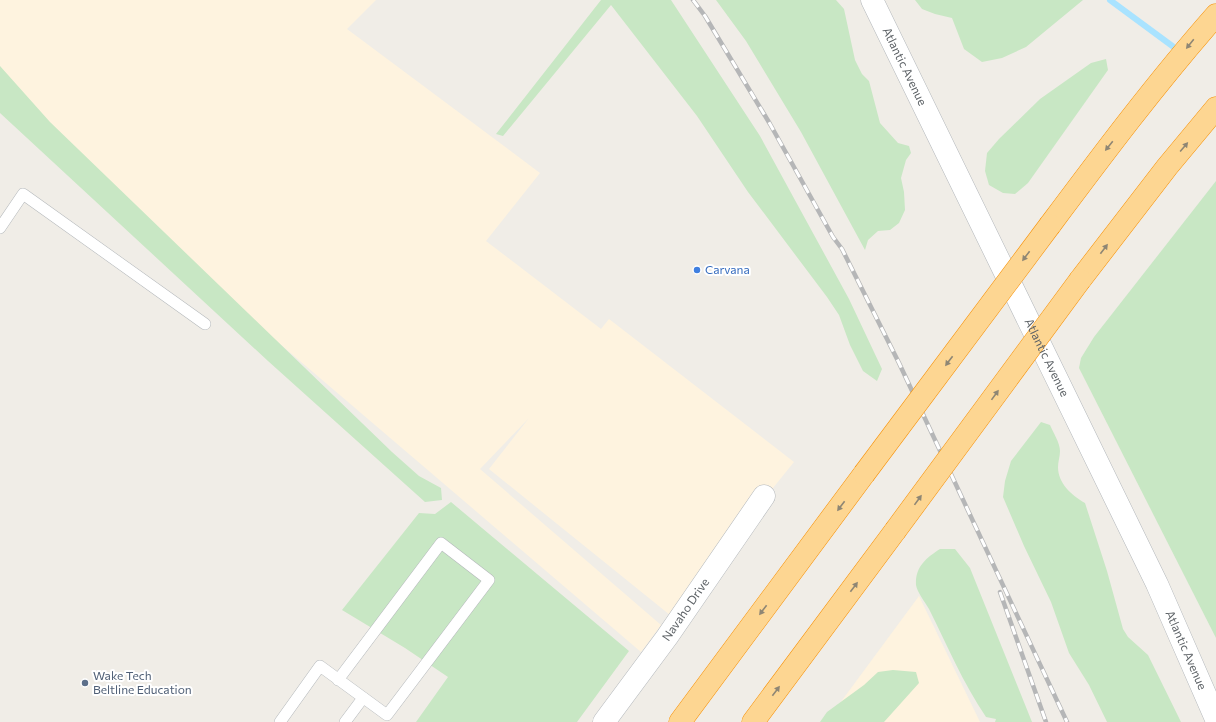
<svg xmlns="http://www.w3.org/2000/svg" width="1216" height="722" font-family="Commissioner,sans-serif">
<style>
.commercial{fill:#fef3df}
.green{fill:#c8e7c4}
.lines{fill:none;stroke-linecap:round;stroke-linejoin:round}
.stream{stroke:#a9e3ff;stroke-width:6}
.lane-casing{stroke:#b4b8bb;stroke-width:12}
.secondary-casing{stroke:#b3b7bb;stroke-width:23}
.highway-casing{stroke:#f78f01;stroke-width:23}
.lane{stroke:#fff;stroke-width:11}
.secondary{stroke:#fff;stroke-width:22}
.highway{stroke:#fdd692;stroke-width:22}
.rail-casing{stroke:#b5b6b7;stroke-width:4.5}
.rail{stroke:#fff;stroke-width:3;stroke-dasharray:9;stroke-linecap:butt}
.highway-bridge-casing{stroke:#f78f01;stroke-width:23;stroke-linecap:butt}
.highway-bridge{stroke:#fdd692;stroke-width:22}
.oneway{fill:#8e8674}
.shop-dot{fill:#3f7fe0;stroke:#fff;stroke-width:1.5}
.service-dot{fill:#5c6f8a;stroke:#fff;stroke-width:1.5}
.labels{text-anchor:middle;stroke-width:4;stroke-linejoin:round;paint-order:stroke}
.street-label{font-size:12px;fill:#5e6367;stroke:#fff}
.shop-label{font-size:12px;fill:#366cbe;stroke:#fff;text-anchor:start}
.service-label{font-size:12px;fill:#4e5e75;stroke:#fff;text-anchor:start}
</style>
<rect width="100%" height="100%" fill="#f0ede7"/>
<!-- commercial -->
<g class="commercial">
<path d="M 0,0 L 376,0 L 347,29 L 540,173 L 486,241 L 601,329 L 609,319 L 794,462 L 670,615 L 489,469 L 529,418 L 480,469 L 661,625 L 641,652 L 0,105 Z"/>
<path d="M 919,596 L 980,722 L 826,722 Z"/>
</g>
<!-- green -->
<g class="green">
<path d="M 601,0 L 671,0 L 760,136 L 849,299 L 882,369 L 877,381 L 863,371 L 850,345 L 839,315 L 827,297 L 748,192 L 697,116 L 611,5 L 503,136 L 496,134 Z"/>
<path d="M 716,0 L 836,0 L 844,9 L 855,60 L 862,74 L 869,81 L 880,123 L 898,143 L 909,146 L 911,153 L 906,160 L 901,178 L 904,192 L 905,210 L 899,223 L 890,230 L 878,231 L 868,240 L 865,250 L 801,132 L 746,41 Z"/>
<path d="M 915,0 L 1083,0 L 1026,47 L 1002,58 L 982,62 L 964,49 L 952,18 L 935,14 L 922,9 Z"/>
<path d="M 1106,59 L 1108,70 L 1028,183 L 1015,194 L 1003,193 L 989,185 L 985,171 L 987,153 L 999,139 L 1040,99 L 1091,63 Z"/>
<path d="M 0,66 L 50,122 L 392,452 L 419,476 L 441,488 L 442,500 L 425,502 L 268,361 L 0,113 Z"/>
<path d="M 1216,181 L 1216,638 L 1079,368 L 1081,358 L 1094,337 Z"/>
<path d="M 1041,422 L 1050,425 C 1053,432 1060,443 1060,451 C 1060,456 1058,462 1058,467 C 1058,483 1071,495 1085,503 L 1107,571 L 1123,629 L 1128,637 L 1148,655 L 1181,722 L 1107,722 L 1089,685 L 1069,653 L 1051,602 L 1024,546 L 1003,497 L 1005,481 L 1011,461 Z"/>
<path d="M 451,502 L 629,651 L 577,722 L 416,722 L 448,677 L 405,648 L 342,610 L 419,513 L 435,514 Z"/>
<path d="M 940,549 L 955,549 L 970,568 L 1032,722 L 995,722 L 996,719 L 986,717 C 963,683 947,645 929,609 C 925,602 917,592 916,585 C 915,567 926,558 940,549 Z"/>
<path d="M 893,670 L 916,672 L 919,683 L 884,722 L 820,722 L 827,712 L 864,685 L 878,672 Z"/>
</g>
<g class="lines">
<!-- stream -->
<path class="stream" d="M 1110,0 L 1175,48"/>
<defs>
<g id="lane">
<path d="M 0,228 L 23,194 L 205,324"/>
<path d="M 280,722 L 320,666 L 387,715 L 489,580 L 441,543 L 338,680"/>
<path d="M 345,722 L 363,698"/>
</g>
<g id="secondary">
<path id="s1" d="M 872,0 L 1157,584 L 1216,719"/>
<path id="s2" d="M 604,722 L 667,637 L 764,496"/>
</g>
<g id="highway">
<path d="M 1050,225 C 1103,154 1157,82 1216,15"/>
<path d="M 1080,280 L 1167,167 L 1216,108"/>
<path d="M 680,722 L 864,474"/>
<path d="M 753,722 L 895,531"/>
</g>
</defs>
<!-- lane casing -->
<use href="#lane" class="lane-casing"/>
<!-- secondary casing -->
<use href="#secondary" class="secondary-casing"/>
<!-- highway casing -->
<use href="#highway" class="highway-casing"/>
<!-- lane -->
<use href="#lane" class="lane"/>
<!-- secondary -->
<use href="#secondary" class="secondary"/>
<!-- highway -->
<use href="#highway" class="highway"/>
<defs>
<g id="rail">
<path d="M 693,0 L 705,16 L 770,124 L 833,237 L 842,249 L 899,363 L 1067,722"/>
<path d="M 1000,592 L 1046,722"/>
</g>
</defs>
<!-- rail casing -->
<use href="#rail" class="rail-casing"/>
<!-- rail -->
<use href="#rail" class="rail"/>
<defs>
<g id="highway-bridge">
<path d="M 864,474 L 1050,225"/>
<path d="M 895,531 L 1080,280"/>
</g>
</defs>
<!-- highway-bridge casing -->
<use href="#highway-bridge" class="highway-bridge-casing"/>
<!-- highway-bridge -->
<use href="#highway-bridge" class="highway-bridge"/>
</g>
<!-- one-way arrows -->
<defs><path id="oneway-solid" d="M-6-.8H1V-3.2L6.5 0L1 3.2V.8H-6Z"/></defs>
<g class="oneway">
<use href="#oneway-solid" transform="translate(1190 44) rotate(129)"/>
<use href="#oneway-solid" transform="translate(1109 146) rotate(129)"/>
<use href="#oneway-solid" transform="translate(1184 147) rotate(-50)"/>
<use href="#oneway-solid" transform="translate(1104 249) rotate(-53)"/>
<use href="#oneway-solid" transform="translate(1026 256) rotate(127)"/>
<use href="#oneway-solid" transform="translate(949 361) rotate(127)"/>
<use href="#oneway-solid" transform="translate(995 395) rotate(-54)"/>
<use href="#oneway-solid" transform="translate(918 500) rotate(-54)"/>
<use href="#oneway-solid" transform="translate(841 506) rotate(127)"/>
<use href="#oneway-solid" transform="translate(854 587) rotate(-53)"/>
<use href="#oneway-solid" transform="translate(763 610) rotate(127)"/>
<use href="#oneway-solid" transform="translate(776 691) rotate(-53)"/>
</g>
<!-- markers -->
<circle class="shop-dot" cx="697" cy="270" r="4"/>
<circle class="service-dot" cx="85" cy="683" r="4"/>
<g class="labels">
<!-- street labels -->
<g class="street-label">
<text dy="4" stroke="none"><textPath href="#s1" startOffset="74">Atlantic Avenue</textPath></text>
<text dy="4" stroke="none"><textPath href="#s1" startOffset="398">Atlantic Avenue</textPath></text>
<text dy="4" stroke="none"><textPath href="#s2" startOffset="139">Navaho Drive</textPath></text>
<text dy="4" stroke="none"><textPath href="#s1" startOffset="722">Atlantic Avenue</textPath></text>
</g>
<!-- shop labels -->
<g class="shop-label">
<text x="705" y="274">Carvana</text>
</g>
<!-- service labels -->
<g class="service-label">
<text x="93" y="680">Wake Tech<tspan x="93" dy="14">Beltline Education</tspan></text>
</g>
</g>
</svg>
